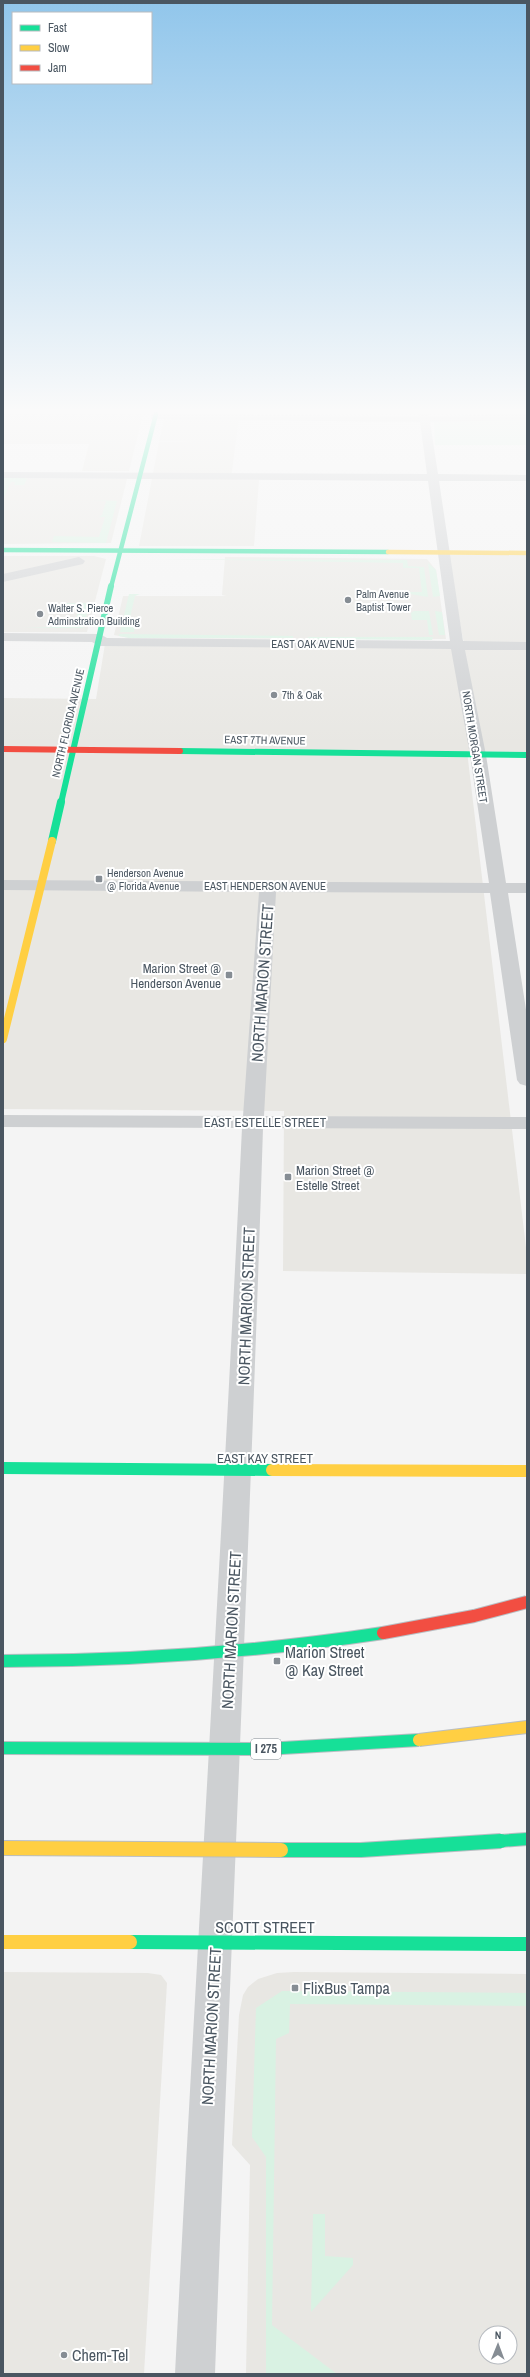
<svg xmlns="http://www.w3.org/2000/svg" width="530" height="2377" font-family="'Archivo Narrow',sans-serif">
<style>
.commercial{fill:#e8e7e3;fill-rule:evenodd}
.green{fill:#d9f2e3}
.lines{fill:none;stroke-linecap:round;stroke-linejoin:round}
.street{fill:#ced0d2;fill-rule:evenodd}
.fast-far4{stroke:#16e098;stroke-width:4.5}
.fast-far3{stroke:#16e098;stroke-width:6}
.fast-far2{stroke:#16e098;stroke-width:8}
.fast-far1{stroke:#16e098;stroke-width:12}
.fast{stroke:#16e098;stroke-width:14}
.slow-far3{stroke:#ffcf43;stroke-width:4.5}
.slow-far2{stroke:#ffcf43;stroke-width:8}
.slow-far1{stroke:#ffcf43;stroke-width:12}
.slow{stroke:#ffcf43;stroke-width:14}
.jam{stroke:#f24e42;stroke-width:6}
.fast-bridge-far1-casing{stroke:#b9bec3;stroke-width:14;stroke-linecap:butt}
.fast-bridge-casing{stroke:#b9bec3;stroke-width:16;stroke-linecap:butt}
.slow-bridge-far1-casing{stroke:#b9bec3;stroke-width:14;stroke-linecap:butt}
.slow-bridge-casing{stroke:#b9bec3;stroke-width:16;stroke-linecap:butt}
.jam-bridge-casing{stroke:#b9bec3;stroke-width:14;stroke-linecap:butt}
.fast-bridge-far1{stroke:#16e098;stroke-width:12}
.fast-bridge{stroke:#16e098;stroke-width:14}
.slow-bridge-far1{stroke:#ffcf43;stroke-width:12}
.slow-bridge{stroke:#ffcf43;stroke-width:14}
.jam-bridge{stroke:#f24e42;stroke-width:12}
.poi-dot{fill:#868d94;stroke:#fff;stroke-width:1.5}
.labels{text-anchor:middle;stroke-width:4;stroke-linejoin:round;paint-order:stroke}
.far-poi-label{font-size:11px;fill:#4a5661;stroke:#fff;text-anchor:start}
.far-street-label{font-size:11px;fill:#4a5661;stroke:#fff}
.shield{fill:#fff;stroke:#808990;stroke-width:1}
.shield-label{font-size:12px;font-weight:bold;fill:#4a5661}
.poi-label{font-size:13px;fill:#4a5661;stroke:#fff;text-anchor:end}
.street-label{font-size:13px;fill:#4a5661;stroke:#fff}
.near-street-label{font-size:16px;fill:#4a5661;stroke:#fff}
.near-poi-label{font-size:16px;fill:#4a5661;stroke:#fff;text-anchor:start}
</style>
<rect width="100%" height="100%" fill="#f4f4f4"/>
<!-- commercial -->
<g class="commercial">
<path d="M 3,414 L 143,414 L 129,471 L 82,471 L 89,444 L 3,444 Z"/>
<path d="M 165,416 L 239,417 L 231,479 L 259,480 L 254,546 L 139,546 L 159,442 L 197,442 L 159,441 Z"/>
<path d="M 3,478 L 127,479 L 111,543 L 3,544 Z"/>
<path d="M 447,555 L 527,555 L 527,752 L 467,751 L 527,1256 L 527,1274 L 283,1271 L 284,1111 L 3,1109 L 3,698 L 96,699 L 105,644 L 465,649 Z"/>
<path d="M 3,556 L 94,556 L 106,559 L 87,632 L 3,632 Z"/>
<path d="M 225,557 L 427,559 L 436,570 L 446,639 L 129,638 L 114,635 L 123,596 L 226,596 L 222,595 Z"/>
<path d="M 3,1972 L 148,1973 L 161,1975 L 167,1983 L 144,2374 L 3,2374 Z"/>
<path d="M 294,1972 L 527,1974 L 527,2374 L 246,2374 L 250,2165 L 232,2145 L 239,2015 L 243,1995 L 248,1987 L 258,1979 L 277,1973 ZM 486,2333 L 510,2333 L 510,2357 L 486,2357 Z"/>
</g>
<!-- green -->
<g class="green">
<path d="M 527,419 L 527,445 L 435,445 L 434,421 Z"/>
<path d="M 3,478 L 24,478 L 27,479 L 24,485 L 14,485 L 15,482 L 11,482 L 3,500 Z"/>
<path d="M 92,500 L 117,501 L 106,543 L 52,542 L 54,536 L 99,537 L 105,517 L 99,517 L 102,515 L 106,501 Z"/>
<path d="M 156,559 L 407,560 L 408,566 L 424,567 L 428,597 L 410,594 L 410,592 L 422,592 L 419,568 L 403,568 L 403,563 Z"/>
<path d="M 428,563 L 436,570 L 440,596 L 433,597 Z"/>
<path d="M 129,594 L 140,594 L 135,596 L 128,626 L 135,626 L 134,632 L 120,632 Z"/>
<path d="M 62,603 L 90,603 L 83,628 L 23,628 L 55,627 L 58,619 L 76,619 L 78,609 L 60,609 Z"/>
<path d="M 414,611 L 429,611 L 433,635 L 429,635 L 427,620 L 412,620 L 411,613 Z"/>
<path d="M 435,611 L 442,612 L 445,635 L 439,635 Z"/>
<path d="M 119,634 L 293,636 L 293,638 L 129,638 L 119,636 Z"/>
<path d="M 307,637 L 433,637 L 432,640 L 310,639 Z"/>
<path d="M 282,1991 L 527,1993 L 527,2006 L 290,2004 L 289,2033 L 276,2039 L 272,2325 L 337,2374 L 266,2374 L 266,2157 L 252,2137 L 256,2008 Z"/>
<path d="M 313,2214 L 325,2214 L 325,2256 L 353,2258 L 353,2265 L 311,2312 Z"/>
</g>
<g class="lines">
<!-- street -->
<g class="street">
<path d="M 155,414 L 419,416 L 419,414 L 429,414 L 429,416 L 527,414 L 527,420 L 430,422 L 438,474 L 527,475 L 527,481 L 439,481 L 463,641 L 527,642 L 527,650 L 465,650 L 486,755 L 506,883 L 527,883 L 527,893 L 508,893 L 527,1016 L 527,1086 L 520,1084 L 517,1080 L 490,893 L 276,892 L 264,1116 L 527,1117 L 527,1129 L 263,1128 C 250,1544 230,1959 215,2374 L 175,2374 C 196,1959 222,1544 242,1128 L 3,1127 L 3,1115 L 243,1116 L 259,892 L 3,890 L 3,880 L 489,883 L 470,755 L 451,649 L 99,646 L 92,642 L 3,641 L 3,633 L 100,634 L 107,638 L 450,641 L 428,481 L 3,478 L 3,472 L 427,474 L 420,422 L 151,419 L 151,415 Z"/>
<path d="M 79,557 L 85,561 L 83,564 L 3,582 L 3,574 Z"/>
</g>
<!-- fast-far4 -->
<g class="fast-far4">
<path d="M 3,550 L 388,552"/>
<path d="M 111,587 L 156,414"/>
</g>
<!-- fast-far3 -->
<g class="fast-far3">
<path d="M 180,751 L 527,755"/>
<path d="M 61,803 L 111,586"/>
</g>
<!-- fast-far2 -->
<path class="fast-far2" d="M 52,841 L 61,802"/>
<!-- fast-far1 -->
<path class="fast-far1" d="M 3,1468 L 272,1470"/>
<!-- fast -->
<path class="fast" d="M 130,1942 L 527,1944"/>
<!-- slow-far3 -->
<path class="slow-far3" d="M 388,552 L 527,553"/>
<!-- slow-far2 -->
<path class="slow-far2" d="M 3,1039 L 52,841"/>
<!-- slow-far1 -->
<path class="slow-far1" d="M 272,1470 L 527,1471"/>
<!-- slow -->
<path class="slow" d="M 3,1942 L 130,1942"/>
<!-- jam -->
<path class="jam" d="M 3,749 L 180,751"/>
<defs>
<g id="fast-bridge-far1">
<path d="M 3,1661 C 131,1661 257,1652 383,1633"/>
<path d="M 3,1748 L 265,1749 L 419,1740"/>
<path d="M 486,1842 L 527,1839"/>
</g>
<path id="fast-bridge" d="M 281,1850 L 361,1850 L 501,1841"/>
<path id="slow-bridge-far1" d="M 419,1740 L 527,1727"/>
<path id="slow-bridge" d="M 3,1848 L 281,1850"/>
<path id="jam-bridge" d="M 383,1633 L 474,1616 L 527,1602"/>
</defs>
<!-- fast-bridge-far1 casing -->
<use href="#fast-bridge-far1" class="fast-bridge-far1-casing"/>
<!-- fast-bridge casing -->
<use href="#fast-bridge" class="fast-bridge-casing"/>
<!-- slow-bridge-far1 casing -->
<use href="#slow-bridge-far1" class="slow-bridge-far1-casing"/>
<!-- slow-bridge casing -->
<use href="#slow-bridge" class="slow-bridge-casing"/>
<!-- jam-bridge casing -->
<use href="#jam-bridge" class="jam-bridge-casing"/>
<!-- fast-bridge-far1 -->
<use href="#fast-bridge-far1" class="fast-bridge-far1"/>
<!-- fast-bridge -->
<use href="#fast-bridge" class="fast-bridge"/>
<!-- slow-bridge-far1 -->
<use href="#slow-bridge-far1" class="slow-bridge-far1"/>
<!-- slow-bridge -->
<use href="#slow-bridge" class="slow-bridge"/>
<!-- jam-bridge -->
<use href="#jam-bridge" class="jam-bridge"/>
</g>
<!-- sky -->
<linearGradient id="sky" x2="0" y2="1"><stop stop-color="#91c6eb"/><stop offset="0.55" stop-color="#fafafa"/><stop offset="1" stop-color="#fafafa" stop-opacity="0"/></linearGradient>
<rect width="530" height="746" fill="url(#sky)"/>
<!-- markers -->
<g class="poi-dot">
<circle cx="348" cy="600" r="4"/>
<circle cx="40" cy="614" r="4"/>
<circle cx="274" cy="695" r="4"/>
<rect x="95" y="875" width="8" height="8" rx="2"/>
<rect x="225" y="971" width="8" height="8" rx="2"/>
<rect x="284" y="1173" width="8" height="8" rx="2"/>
<rect x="273" y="1657" width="8" height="8" rx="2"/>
<rect x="291" y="1984" width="8" height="8" rx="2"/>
<circle cx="64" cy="2355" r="4"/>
</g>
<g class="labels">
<!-- far-poi labels -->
<g class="far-poi-label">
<text x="356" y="598">Palm Avenue<tspan x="356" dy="13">Baptist Tower</tspan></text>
<text x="48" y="612">Walter S. Pierce<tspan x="48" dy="13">Adminstration Building</tspan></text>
<text x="282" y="699">7th &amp; Oak</text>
<text x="107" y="877">Henderson Avenue<tspan x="107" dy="13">@ Florida Avenue</tspan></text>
</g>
<!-- far-street labels -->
<g class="far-street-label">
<text x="313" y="648">EAST OAK AVENUE</text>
<text transform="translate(68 723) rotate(-77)" y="4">NORTH FLORIDA AVENUE</text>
<text transform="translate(265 740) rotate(1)" y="4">EAST 7TH AVENUE</text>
<text transform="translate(475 747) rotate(81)" y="4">NORTH MORGAN STREET</text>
<text x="265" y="890">EAST HENDERSON AVENUE</text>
</g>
<!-- shield labels -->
<rect class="shield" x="251" y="1739" width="30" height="20" rx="3"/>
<g class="shield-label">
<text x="266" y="1753">I 275</text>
</g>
<!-- poi labels -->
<g class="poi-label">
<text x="221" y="973">Marion Street @<tspan x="221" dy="15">Henderson Avenue</tspan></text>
<text x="296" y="1175" text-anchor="start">Marion Street @<tspan x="296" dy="15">Estelle Street</tspan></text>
</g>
<!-- street labels -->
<g class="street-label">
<text x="265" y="1127">EAST ESTELLE STREET</text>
<text x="265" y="1463">EAST KAY STREET</text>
</g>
<!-- near-street labels -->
<g class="near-street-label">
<text transform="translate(262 983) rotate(-86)" y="6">NORTH MARION STREET</text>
<text transform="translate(246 1306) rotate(-88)" y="6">NORTH MARION STREET</text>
<text transform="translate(231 1630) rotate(-87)" y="6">NORTH MARION STREET</text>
<text x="265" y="1933">SCOTT STREET</text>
<text transform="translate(211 2026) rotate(-87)" y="6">NORTH MARION STREET</text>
</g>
<!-- near-poi labels -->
<g class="near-poi-label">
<text x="285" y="1658">Marion Street<tspan x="285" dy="18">@ Kay Street</tspan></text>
<text x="303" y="1994">FlixBus Tampa</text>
<text x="72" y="2361">Chem-Tel</text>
</g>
</g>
<!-- border -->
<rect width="530" height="2377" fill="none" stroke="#4a5661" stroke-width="8"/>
<!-- legend -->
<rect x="12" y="12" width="140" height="72" fill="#ffffff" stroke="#b7bbc0"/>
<rect x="20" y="25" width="20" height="6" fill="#16e098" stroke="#b7bbc0"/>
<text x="48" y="32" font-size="12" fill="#4a5661">Fast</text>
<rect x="20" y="45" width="20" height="6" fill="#ffcf43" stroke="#b7bbc0"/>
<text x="48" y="52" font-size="12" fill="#4a5661">Slow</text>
<rect x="20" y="65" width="20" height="6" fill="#f24e42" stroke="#b7bbc0"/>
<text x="48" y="72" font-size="12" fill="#4a5661">Jam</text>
<!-- north arrow -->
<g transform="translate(498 2345) rotate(1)"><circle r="19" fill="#ffffff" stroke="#b7bbc0"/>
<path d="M0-3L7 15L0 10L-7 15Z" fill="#868d94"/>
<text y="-6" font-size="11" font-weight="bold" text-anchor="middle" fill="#4a5661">N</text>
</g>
</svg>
